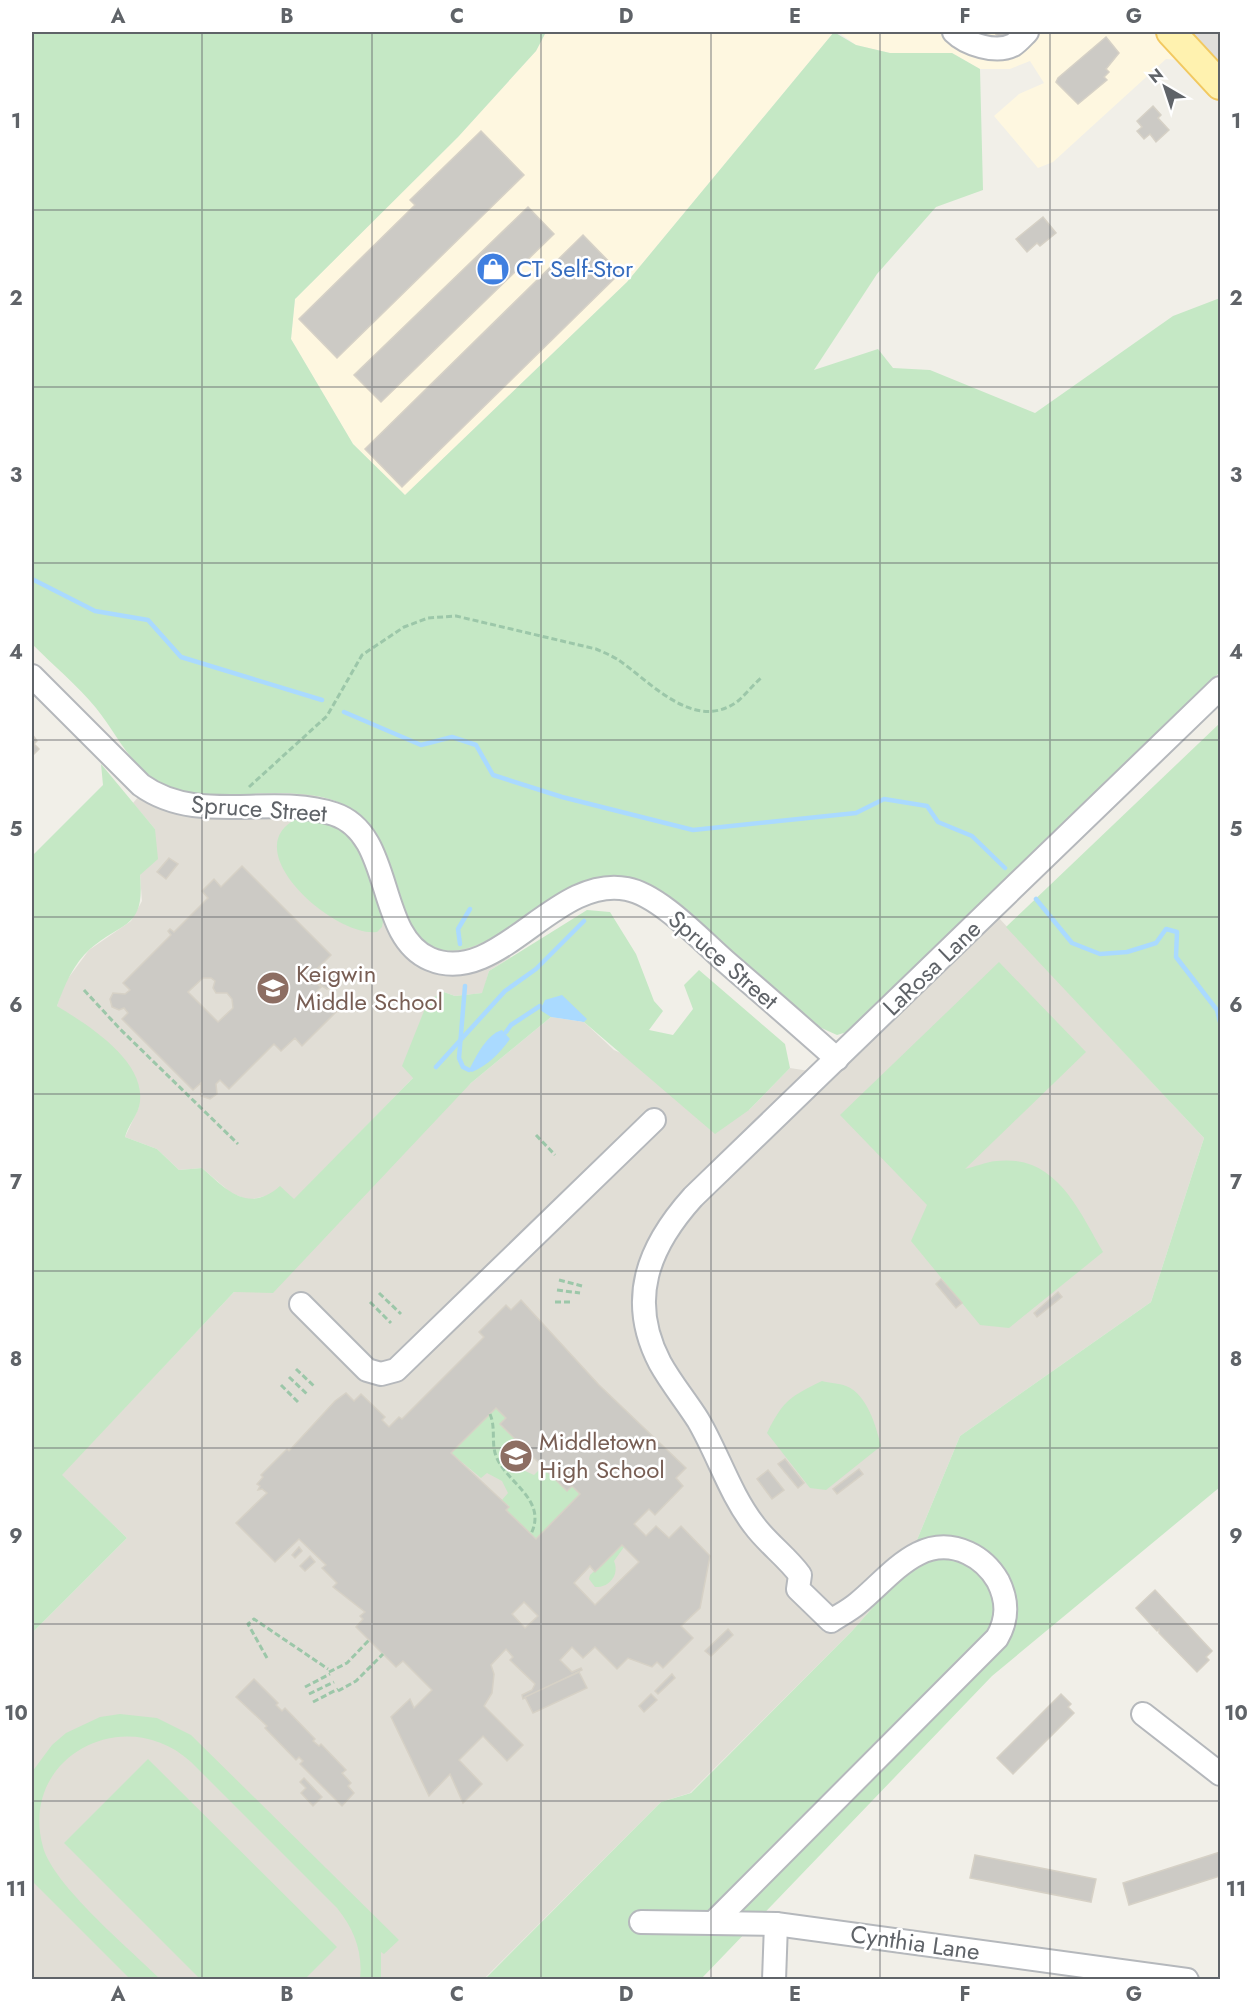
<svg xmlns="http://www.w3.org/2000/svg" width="1252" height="2011" font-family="Jost,sans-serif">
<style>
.commercial{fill:#fef7e0}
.industrial{fill:#e0deda}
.education{fill:#e1ded6}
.green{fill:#c5e8c5}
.water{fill:#aadaff}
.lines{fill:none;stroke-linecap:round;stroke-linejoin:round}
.stream{stroke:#aadaff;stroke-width:4.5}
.building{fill:#cccac5;stroke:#d6d1c6;stroke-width:1.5;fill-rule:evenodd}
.minor-casing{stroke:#b5b8bc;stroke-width:26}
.major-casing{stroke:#f2c960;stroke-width:32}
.path{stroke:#9cc7a9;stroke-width:3;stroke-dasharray:6 3;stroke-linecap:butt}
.minor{stroke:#fff;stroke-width:22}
.major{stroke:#fff2af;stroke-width:28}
.grid{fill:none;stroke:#5f6368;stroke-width:1.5;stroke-opacity:0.55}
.labels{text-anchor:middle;stroke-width:5;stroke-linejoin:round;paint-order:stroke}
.shop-label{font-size:24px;fill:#366cbe;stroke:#fff;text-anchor:start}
.street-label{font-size:24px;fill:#5f6368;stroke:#fff}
.education-label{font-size:24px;fill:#785e54;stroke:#fff;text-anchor:start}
.neatline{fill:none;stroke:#5f6368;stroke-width:2}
.grid-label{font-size:20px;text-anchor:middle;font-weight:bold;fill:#5f6368}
</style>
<rect width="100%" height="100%" fill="#f1efe8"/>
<!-- commercial -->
<g class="commercial">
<path d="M 546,32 L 834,32 L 627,282 L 405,495 L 353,444 L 291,339 L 295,299 L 458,137 L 536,51 Z"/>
<path d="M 838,32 L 1152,32 L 1179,60 L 1166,59 L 1053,162 L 1038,168 L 994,116 L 1019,94 L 1044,83 L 1030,61 L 1010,69 L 980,69 L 952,53 L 890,53 L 856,45 Z"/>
</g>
<!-- industrial -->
<path class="industrial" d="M 1171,32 L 1220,32 L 1220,81 Z"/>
<!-- education -->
<g class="education">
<path d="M 154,779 L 195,794 L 309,794 L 347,805 L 363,818 L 376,835 L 418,937 L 443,950 L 492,939 L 511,957 L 489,971 L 483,993 L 455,996 L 441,991 L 413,1078 L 294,1200 L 270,1195 L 249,1200 L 231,1193 L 202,1168 L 179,1170 L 157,1149 L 125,1137 L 139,1107 L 57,1006 L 64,984 L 89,950 L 131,921 L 142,901 L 140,875 L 155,829 L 133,803 Z"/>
<path d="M 998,917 L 1204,1138 L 1151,1302 L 960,1436 L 912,1552 L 890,1588 L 852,1631 L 690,1793 L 661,1802 L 484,1979 L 32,1980 L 32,1633 L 127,1538 L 61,1475 L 234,1292 L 471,1083 L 551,1017 L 584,1022 L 614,1050 L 749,1110 L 790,1068 L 835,1075 Z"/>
</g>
<!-- green -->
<g class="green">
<path d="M 32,32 L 546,32 L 536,51 L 458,137 L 295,299 L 291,339 L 353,444 L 405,495 L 627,282 L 834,32 L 856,45 L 890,53 L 952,53 L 980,69 L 983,190 L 936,207 L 877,274 L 814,370 L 878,349 L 893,368 L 930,370 L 1035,413 L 1173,316 L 1220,298 L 1220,672 L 847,1032 L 837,1035 L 817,1026 L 657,889 C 633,880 606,875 581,883 C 533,899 453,997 411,924 C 370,823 375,787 250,794 C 221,796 192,798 165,785 C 131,769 118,735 96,708 C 77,685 53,665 32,644 Z"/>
<path d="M 1220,723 L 1220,1487 L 992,1676 L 701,1979 L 484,1980 L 661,1802 L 691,1793 L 852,1631 L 890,1588 L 912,1552 L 960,1436 L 1151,1302 L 1204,1138 L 1006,927 Z"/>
<path d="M 101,764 L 155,829 L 158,859 L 140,875 C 145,929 124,920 90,949 C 74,963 64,986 57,1006 C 88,1025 150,1063 139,1107 C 136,1117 128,1126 125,1137 L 157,1149 L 179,1170 L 202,1168 C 227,1190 248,1214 280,1186 L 294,1199 L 413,1078 L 402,1066 L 426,1006 L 441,991 L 455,996 L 482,993 L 489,971 L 587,910 L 610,912 L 636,954 L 654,1001 L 663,1011 L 649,1030 L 673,1035 L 693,1009 L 684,985 L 699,970 L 785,1044 L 790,1068 L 749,1110 L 715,1134 L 584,1022 L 571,1018 L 551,1017 L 471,1083 L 273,1293 L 234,1292 L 62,1475 L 127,1538 L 32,1633 L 32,856 L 103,785 Z"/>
<path d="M 298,818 C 308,819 320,819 330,822 C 357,831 378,890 384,916 L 382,927 L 377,932 C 335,938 233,849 298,818 Z"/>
<path d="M 999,962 L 1086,1052 L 965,1169 C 975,1167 985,1162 996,1161 C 1056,1154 1078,1209 1103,1252 L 1009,1328 L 980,1325 L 911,1241 L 927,1205 L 840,1115 Z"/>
<path d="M 822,1381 C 829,1383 839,1383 846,1386 C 867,1394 876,1426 881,1446 L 826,1490 L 810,1488 L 767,1433 C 783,1401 789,1397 822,1381 Z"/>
<path d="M 496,1408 L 506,1418 L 500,1424 L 526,1450 L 517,1459 L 523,1470 L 534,1475 L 542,1467 L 567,1491 L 572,1486 L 580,1494 L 536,1539 L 506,1510 L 509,1506 L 502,1500 L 508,1493 L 502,1481 L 487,1473 L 481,1478 L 451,1453 Z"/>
<path d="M 622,1545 L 624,1547 L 614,1561 C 620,1575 609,1588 595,1587 L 589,1579 L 590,1575 Z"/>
<path d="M 120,1714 L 157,1718 L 191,1735 L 399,1940 L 384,1954 L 381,1952 L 381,1979 L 360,1979 C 363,1952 354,1929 337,1908 L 191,1762 C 125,1701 18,1757 43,1847 C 53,1885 130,1949 160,1979 L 130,1979 L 32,1881 L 32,1772 L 52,1745 L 66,1733 L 100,1717 Z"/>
<path d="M 148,1759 L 337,1947 L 305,1979 L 200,1979 L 64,1843 Z"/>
</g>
<!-- water -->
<g class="water">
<path d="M 562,995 L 587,1019 L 584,1022 L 551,1017 L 540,1010 L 545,1000 Z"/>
<path d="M 502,1030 L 510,1039 C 499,1054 488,1065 472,1072 L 469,1070 C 476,1056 487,1034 502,1030 Z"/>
</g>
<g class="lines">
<!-- stream -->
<g class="stream">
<path d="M 32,579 L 95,611 L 148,620 L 181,657 L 322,700"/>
<path d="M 344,712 L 421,745 L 452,737 L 476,745 L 493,775 L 562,797 L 693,830 L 856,813 L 884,799 L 927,806 L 938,822 L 972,836 L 1005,868"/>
<path d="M 1036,899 L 1072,943 L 1100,954 L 1127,952 L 1156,943 L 1166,929 L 1177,932 L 1176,957 L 1217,1010 L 1220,1022"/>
<path d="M 460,944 L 458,929 L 470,909"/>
<path d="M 465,986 L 459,1058 L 463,1067 L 469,1070"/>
<path d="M 506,1032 L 511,1025 L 540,1006"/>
<path d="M 436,1067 L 505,991 L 536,969 L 584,921"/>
</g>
</g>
<!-- building -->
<g class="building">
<path d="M 994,32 L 1011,32 L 1001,40 Z"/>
<path d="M 1106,37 L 1119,53 L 1106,69 L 1109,72 L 1104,77 L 1107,80 L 1078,104 L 1056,82 L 1058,78 Z"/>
<path d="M 1153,106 L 1161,115 L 1158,118 L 1169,130 L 1156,142 L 1150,134 L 1144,139 L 1137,131 L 1142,127 L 1137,121 Z"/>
<path d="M 481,131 L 524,175 L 337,358 L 299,319 L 415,205 L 410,200 Z"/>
<path d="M 528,207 L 554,234 L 381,402 L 354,375 Z"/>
<path d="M 1043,217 L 1056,233 L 1040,246 L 1037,243 L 1027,252 L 1016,239 Z"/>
<path d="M 583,235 L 620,273 L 402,487 L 365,449 Z"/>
<path d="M 32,734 L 37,741 L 34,744 L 39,749 L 32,756 Z"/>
<path d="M 169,858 L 178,864 L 166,879 L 157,872 Z"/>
<path d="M 242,866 L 331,955 L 317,969 L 321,980 L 317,984 L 321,987 L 316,992 L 336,1012 L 302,1046 L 295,1038 L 281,1051 L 274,1044 L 229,1089 L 220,1080 L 216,1084 L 217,1094 L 210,1099 L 201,1096 L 201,1083 L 193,1090 L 122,1019 L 128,1013 L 124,1008 L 119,1010 L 112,1007 L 110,999 L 113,993 L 125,994 L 130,990 L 123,983 L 171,935 L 168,931 L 170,929 L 174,932 L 208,898 L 202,891 L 214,879 L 221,887 ZM 203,978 L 211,978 L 215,981 L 213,988 L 216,993 L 227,993 L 232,999 L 233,1008 L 218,1022 L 188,992 Z"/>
<path d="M 329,971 L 336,976 L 336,983 L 327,989 L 319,984 L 322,980 L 319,976 Z"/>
<path d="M 941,1279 L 962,1303 L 956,1308 L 936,1284 Z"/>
<path d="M 1058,1292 L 1062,1297 L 1037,1317 L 1034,1313 Z"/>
<path d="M 521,1300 L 599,1385 L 686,1468 L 676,1478 L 683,1486 L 655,1515 L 649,1509 L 634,1524 L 646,1536 L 656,1526 L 669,1538 L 681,1526 L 710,1556 L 700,1608 L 681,1626 L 693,1638 L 663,1668 L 657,1662 L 652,1667 L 628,1658 L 617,1669 L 595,1647 L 583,1658 L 572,1647 L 560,1660 L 572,1672 L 581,1668 L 582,1670 L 523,1699 L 522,1695 L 532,1690 L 535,1684 L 510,1660 L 513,1657 L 506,1649 L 491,1665 L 494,1674 L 492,1693 L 484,1706 L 523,1745 L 507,1761 L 483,1736 L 459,1760 L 482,1784 L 463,1803 L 450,1774 L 429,1796 L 391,1717 L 410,1699 L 414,1708 L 432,1690 L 403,1661 L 396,1667 L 356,1627 L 363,1619 L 360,1616 L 365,1612 L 333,1587 L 337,1583 L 322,1568 L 326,1565 L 299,1539 L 275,1562 L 236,1523 L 267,1493 L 262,1489 L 258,1490 L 260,1486 L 257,1484 L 263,1477 L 261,1475 L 287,1449 L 289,1451 L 335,1401 L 346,1393 L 354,1401 L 361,1394 L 385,1417 L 382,1420 L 389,1427 L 399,1417 L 402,1419 L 484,1337 L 479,1332 L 506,1305 L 511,1310 ZM 496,1408 L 506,1418 L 500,1424 L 567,1491 L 572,1486 L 580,1494 L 536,1539 L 506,1510 L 509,1507 L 451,1453 ZM 622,1545 L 639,1562 L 595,1605 L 574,1583 L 590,1566 L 595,1572 ZM 524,1602 L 538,1616 L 525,1628 L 512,1614 Z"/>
<path d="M 785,1459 L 804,1483 L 798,1488 L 778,1464 Z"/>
<path d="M 859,1469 L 863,1474 L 837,1494 L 833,1489 Z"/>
<path d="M 768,1470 L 784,1490 L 772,1499 L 757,1479 Z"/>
<path d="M 299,1547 L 302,1551 L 295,1558 L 292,1555 Z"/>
<path d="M 310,1556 L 315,1562 L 305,1571 L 300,1566 Z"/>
<path d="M 1155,1590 L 1212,1651 L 1206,1657 L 1209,1660 L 1197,1672 L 1159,1633 L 1159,1629 L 1157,1631 L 1136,1608 Z"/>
<path d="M 728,1629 L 733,1635 L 711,1656 L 705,1651 Z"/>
<path d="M 579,1672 L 587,1688 L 533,1713 L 525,1697 Z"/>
<path d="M 672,1674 L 675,1678 L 658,1694 L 655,1691 Z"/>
<path d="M 254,1679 L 278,1703 L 276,1705 L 282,1711 L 285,1708 L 315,1739 L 313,1741 L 319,1746 L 321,1744 L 346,1770 L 342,1773 L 351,1783 L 348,1786 L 354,1793 L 342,1806 L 300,1764 L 303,1761 L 299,1757 L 296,1760 L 265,1728 L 267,1726 L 236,1697 Z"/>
<path d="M 651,1694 L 657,1700 L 644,1712 L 639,1706 Z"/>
<path d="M 1061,1694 L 1071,1704 L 1068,1707 L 1074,1713 L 1013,1774 L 997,1758 Z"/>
<path d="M 304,1778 L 322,1797 L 313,1806 L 301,1793 L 306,1788 L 300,1782 Z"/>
<path d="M 1220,1852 L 1220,1876 L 1129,1905 L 1123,1883 Z"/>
<path d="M 975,1855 L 1096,1879 L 1091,1902 L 970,1878 Z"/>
</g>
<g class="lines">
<defs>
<g id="minor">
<path d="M 954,32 C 966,44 996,54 1013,45 C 1018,42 1023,36 1027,32"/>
<path d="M 32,676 L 141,785 C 198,826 271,793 334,814 C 395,834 375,936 430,959 C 498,988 555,874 627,889 C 659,895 700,939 725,961 C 762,993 800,1026 837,1059"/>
<path d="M 301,1304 L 367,1370 L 381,1374 L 396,1370 L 654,1120"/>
<path d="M 1143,1714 L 1220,1774"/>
<path d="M 641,1922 L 776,1924 L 1187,1980"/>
<path d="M 713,1923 L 997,1638 C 1008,1619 1008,1601 998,1581 C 991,1569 981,1559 968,1553 C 921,1531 890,1577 858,1603 C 850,1610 840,1615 831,1621 L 798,1589 L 800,1575 C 787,1557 767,1543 754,1525 C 730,1494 718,1454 698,1420 C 686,1401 671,1383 660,1363 C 627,1300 648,1247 693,1197 L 1220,688"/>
<path d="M 774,1980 L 776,1924"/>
</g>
<path id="major" d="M 1171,32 L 1220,85"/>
</defs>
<!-- minor casing -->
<use href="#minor" class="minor-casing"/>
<!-- major casing -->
<use href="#major" class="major-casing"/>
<!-- path -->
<g class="path">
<path d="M 249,787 L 327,716 L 362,655 L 404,627 L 428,618 L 456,616 L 596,649 C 603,652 610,655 617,659 C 649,680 694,734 738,701 C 746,694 753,685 761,678"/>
<path d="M 84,990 L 120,1029 L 238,1144"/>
<path d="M 536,1135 L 555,1155"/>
<path d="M 559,1280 L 582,1286"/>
<path d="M 557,1290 L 580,1293"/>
<path d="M 379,1293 L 401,1314"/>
<path d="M 370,1302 L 391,1323"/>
<path d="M 555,1302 L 572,1302"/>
<path d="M 296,1369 L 315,1387"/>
<path d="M 289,1377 L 308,1395"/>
<path d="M 281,1385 L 299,1403"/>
<path d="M 490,1414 C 496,1428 491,1443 496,1456 C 506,1483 548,1499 531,1534"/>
<path d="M 267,1658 L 248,1624 L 254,1619 L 328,1669"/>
<path d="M 329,1672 L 347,1663 L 369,1640"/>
<path d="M 305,1687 L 330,1674"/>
<path d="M 338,1691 L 356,1681 L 383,1654"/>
<path d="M 309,1694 L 334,1682"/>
<path d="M 313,1702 L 338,1689"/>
</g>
<!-- minor -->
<use href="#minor" class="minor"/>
<!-- major -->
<use href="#major" class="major"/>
</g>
<!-- grid -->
<path class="grid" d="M 202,32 L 202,1980M 372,32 L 372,1980M 541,32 L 541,1980M 711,32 L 711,1980M 880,32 L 880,1980M 1050,32 L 1050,1980M 32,210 L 1220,210M 32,387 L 1220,387M 32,563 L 1220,563M 32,740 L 1220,740M 32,917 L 1220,917M 32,1094 L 1220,1094M 32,1271 L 1220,1271M 32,1448 L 1220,1448M 32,1624 L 1220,1624M 32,1801 L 1220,1801"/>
<!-- icons -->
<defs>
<symbol id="shop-disc" viewBox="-11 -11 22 22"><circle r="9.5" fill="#3f7fe0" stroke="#fff"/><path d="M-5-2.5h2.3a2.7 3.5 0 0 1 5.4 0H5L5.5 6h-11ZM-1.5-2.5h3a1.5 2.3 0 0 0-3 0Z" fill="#fff"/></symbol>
<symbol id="school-disc" viewBox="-11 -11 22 22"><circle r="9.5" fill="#8d6e63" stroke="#fff"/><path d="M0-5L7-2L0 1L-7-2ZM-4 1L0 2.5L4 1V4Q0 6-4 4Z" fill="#fff"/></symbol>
</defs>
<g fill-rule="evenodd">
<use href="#shop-disc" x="474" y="250" width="38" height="38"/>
<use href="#school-disc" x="254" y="969" width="38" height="38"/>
<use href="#school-disc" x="497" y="1437" width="38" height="38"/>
</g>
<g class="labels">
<!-- shop labels -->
<g class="shop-label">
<text x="516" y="277">CT Self-Stor</text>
</g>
<!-- street labels -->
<g class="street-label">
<text transform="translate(259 809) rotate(4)" y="8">Spruce Street</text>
<text transform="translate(723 960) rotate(41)" y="8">Spruce Street</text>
<text transform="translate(932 968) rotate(-44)" y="8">LaRosa Lane</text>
<text transform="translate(915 1943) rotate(8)" y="8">Cynthia Lane</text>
</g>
<!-- education labels -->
<g class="education-label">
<text x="296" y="982">Keigwin<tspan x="296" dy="28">Middle School</tspan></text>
<text x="539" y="1450">Middletown<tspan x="539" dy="28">High School</tspan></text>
</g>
</g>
<!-- border -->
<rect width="1252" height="2011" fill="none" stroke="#ffffff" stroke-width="66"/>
<!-- north arrow -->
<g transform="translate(1165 87) rotate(321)" stroke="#ffffff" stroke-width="4.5" paint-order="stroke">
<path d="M0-4.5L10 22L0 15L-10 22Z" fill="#5f6368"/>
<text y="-9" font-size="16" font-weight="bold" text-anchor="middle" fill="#5f6368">N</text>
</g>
<rect x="33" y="33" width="1186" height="1945" class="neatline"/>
<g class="grid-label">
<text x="118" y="23">A</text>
<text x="287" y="23">B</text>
<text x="457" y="23">C</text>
<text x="626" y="23">D</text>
<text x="795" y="23">E</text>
<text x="965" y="23">F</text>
<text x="1134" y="23">G</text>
<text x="16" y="128">1</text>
<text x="1236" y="128">1</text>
<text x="16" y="305">2</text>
<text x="1236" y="305">2</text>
<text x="16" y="482">3</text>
<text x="1236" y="482">3</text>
<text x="16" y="659">4</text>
<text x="1236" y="659">4</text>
<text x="16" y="836">5</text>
<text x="1236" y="836">5</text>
<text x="16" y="1012">6</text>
<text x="1236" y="1012">6</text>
<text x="16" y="1189">7</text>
<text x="1236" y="1189">7</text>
<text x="16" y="1366">8</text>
<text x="1236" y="1366">8</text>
<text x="16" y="1543">9</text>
<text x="1236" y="1543">9</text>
<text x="16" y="1720">10</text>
<text x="1236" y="1720">10</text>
<text x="16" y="1896">11</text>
<text x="1236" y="1896">11</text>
<text x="118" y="2001">A</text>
<text x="287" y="2001">B</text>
<text x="457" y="2001">C</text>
<text x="626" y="2001">D</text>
<text x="795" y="2001">E</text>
<text x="965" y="2001">F</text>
<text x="1134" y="2001">G</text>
</g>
</svg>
